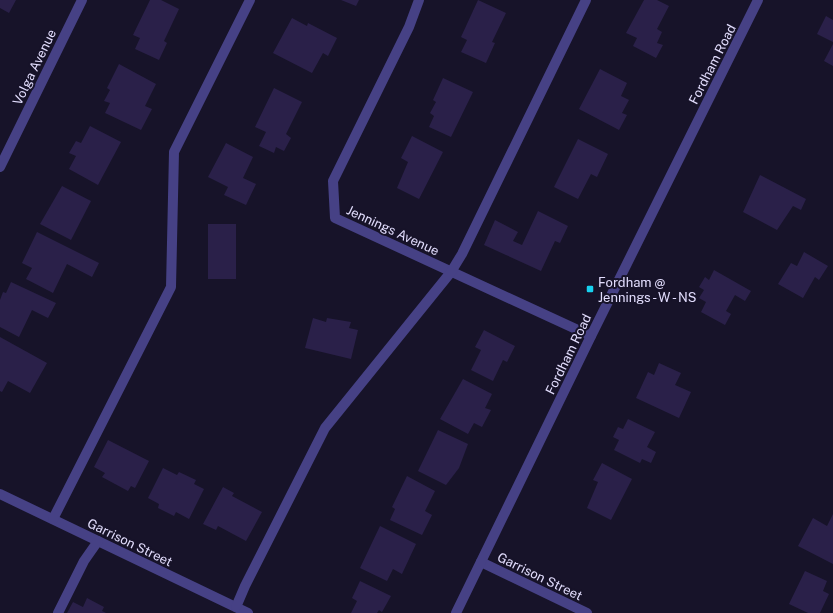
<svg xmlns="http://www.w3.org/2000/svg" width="833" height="613" font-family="'Public Sans',sans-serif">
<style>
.building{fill:#2a2049}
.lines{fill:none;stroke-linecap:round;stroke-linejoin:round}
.minor{stroke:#464185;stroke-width:10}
.poi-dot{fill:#17d1ef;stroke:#171329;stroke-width:1.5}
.labels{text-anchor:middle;stroke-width:4;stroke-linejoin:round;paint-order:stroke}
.street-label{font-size:13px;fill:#e2ddfd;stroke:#171329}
.poi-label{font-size:13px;fill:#e2ddfd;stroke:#171329;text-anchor:start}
</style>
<rect width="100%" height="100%" fill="#171329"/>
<!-- building -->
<g class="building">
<path d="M 0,0 L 16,0 L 9,13 L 0,8 Z"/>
<path d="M 150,0 L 161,0 L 179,9 L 164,41 L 167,43 L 159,60 L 135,49 L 140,38 L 133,35 Z"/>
<path d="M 341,0 L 359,0 L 356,6 Z"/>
<path d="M 478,0 L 506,13 L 492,42 L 495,43 L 486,63 L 461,52 L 467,40 L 461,37 Z"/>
<path d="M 644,0 L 657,0 L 669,6 L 657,29 L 662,32 L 657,43 L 663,45 L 656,58 L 633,46 L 637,38 L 626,33 Z"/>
<path d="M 826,16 L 833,20 L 833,42 L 817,34 Z"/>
<path d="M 292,18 L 307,26 L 308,23 L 337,38 L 328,56 L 323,53 L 312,73 L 273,53 Z"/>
<path d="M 833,44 L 833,66 L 824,61 Z"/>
<path d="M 119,64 L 156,84 L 145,106 L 152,109 L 141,130 L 105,113 L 110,103 L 104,101 L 110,90 L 107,88 Z"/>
<path d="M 600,69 L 627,83 L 621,96 L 629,100 L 622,113 L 627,115 L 619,130 L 579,109 Z"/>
<path d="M 443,78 L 473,92 L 451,137 L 429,127 L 434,116 L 430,113 L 436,102 L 433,100 Z"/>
<path d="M 274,88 L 302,102 L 286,134 L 291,138 L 284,151 L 276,147 L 274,153 L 259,146 L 266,132 L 255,127 Z"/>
<path d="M 90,126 L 121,142 L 98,185 L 69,169 L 76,156 L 69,153 L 76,141 L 81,143 Z"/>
<path d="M 412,136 L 443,152 L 419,199 L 397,188 L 408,162 L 401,158 Z"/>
<path d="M 578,139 L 608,154 L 597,177 L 591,174 L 578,199 L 554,187 Z"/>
<path d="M 226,143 L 253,157 L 243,178 L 256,184 L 246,205 L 224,195 L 228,187 L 208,177 Z"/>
<path d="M 760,175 L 806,199 L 801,210 L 793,206 L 777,230 L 743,212 Z"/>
<path d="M 62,186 L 91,201 L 71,240 L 40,224 Z"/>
<path d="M 538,211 L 568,226 L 560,243 L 555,241 L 541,271 L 484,245 L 495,220 L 518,232 L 513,241 L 522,245 Z"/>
<rect x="208" y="224" width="28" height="55"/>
<path d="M 37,232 L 99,263 L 92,277 L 67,264 L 53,293 L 26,279 L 32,268 L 22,263 Z"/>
<path d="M 804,252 L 828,266 L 819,280 L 815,277 L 803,298 L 778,284 L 791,263 L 797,266 Z"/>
<path d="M 714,270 L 751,291 L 745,301 L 735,295 L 726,311 L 731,314 L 725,325 L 701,312 L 706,302 L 699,298 L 704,290 L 699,287 L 705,277 L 709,280 Z"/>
<path d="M 11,282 L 56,303 L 48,318 L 32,310 L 19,337 L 0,327 L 0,300 L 3,292 L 6,293 Z"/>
<path d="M 313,318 L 326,322 L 327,318 L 351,322 L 349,328 L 358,330 L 351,359 L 305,348 Z"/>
<path d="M 484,330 L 515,346 L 507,362 L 503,360 L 493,381 L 471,370 L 481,350 L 475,347 Z"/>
<path d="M 0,337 L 47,363 L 30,393 L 8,381 L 2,392 L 0,391 Z"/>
<path d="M 659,363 L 681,373 L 675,385 L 691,392 L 679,418 L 636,398 L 648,372 L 654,375 Z"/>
<path d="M 463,379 L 492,394 L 485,408 L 491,410 L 482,427 L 474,423 L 468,434 L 440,419 Z"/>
<path d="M 628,419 L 655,432 L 647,447 L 656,452 L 651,463 L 642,459 L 640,463 L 614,450 L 619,440 L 613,437 L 618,427 L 623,429 Z"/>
<path d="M 438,430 L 468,444 L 459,468 L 446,485 L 418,471 Z"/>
<path d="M 108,440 L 149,461 L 135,488 L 131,486 L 128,491 L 102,477 L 105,473 L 94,467 Z"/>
<path d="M 602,463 L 632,479 L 611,520 L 587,508 L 598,482 L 593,480 Z"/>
<path d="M 163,468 L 177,475 L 179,472 L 196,480 L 194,484 L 204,489 L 189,519 L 176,512 L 174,516 L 158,508 L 159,504 L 148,498 Z"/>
<path d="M 407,476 L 435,491 L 425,511 L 432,515 L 422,535 L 390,520 L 395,509 L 392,507 Z"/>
<path d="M 223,487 L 234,493 L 232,496 L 262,512 L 246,541 L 218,526 L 216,530 L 203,524 Z"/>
<path d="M 833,514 L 833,564 L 798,546 L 813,518 L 827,526 Z"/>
<path d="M 380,526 L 416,544 L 402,574 L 393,569 L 387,581 L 360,568 Z"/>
<path d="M 805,571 L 827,581 L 823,591 L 829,594 L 820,613 L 808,613 L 789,604 Z"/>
<path d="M 360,581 L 391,596 L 382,612 L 379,610 L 377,613 L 351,613 L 357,601 L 352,598 Z"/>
<path d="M 87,598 L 104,607 L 102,611 L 106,613 L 67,613 L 73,602 L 83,607 Z"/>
</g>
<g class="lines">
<!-- minor -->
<g class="minor">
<path d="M 419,0 L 409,27 L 333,181 L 335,218 L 591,336"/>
<path d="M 0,167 L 82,0"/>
<path d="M 0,494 L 248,613"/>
<path d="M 53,519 L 171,287 L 174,152 L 250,0"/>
<path d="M 481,562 L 587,613"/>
<path d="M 236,607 L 245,586 L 325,428 L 451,272 L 462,254 L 586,0"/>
<path d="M 58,613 L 84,561 L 98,541"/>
<path d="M 456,613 L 591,336 L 758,0"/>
</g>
</g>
<!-- markers -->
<rect class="poi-dot" x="586" y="285" width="8" height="8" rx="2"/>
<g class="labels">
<!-- street labels -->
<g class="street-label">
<text transform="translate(712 64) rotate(-63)" y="5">Fordham Road</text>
<text transform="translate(34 67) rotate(-64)" y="5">Volga Avenue</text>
<text transform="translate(393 230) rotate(25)" y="5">Jennings Avenue</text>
<text transform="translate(568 354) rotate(-64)" y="5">Fordham Road</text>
<text transform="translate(130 542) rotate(26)" y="5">Garrison Street</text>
<text transform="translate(540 576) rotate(26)" y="5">Garrison Street</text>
</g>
<!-- poi labels -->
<g class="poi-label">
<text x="598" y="287">Fordham @<tspan x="598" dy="15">Jennings - W - NS</tspan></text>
</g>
</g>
</svg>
